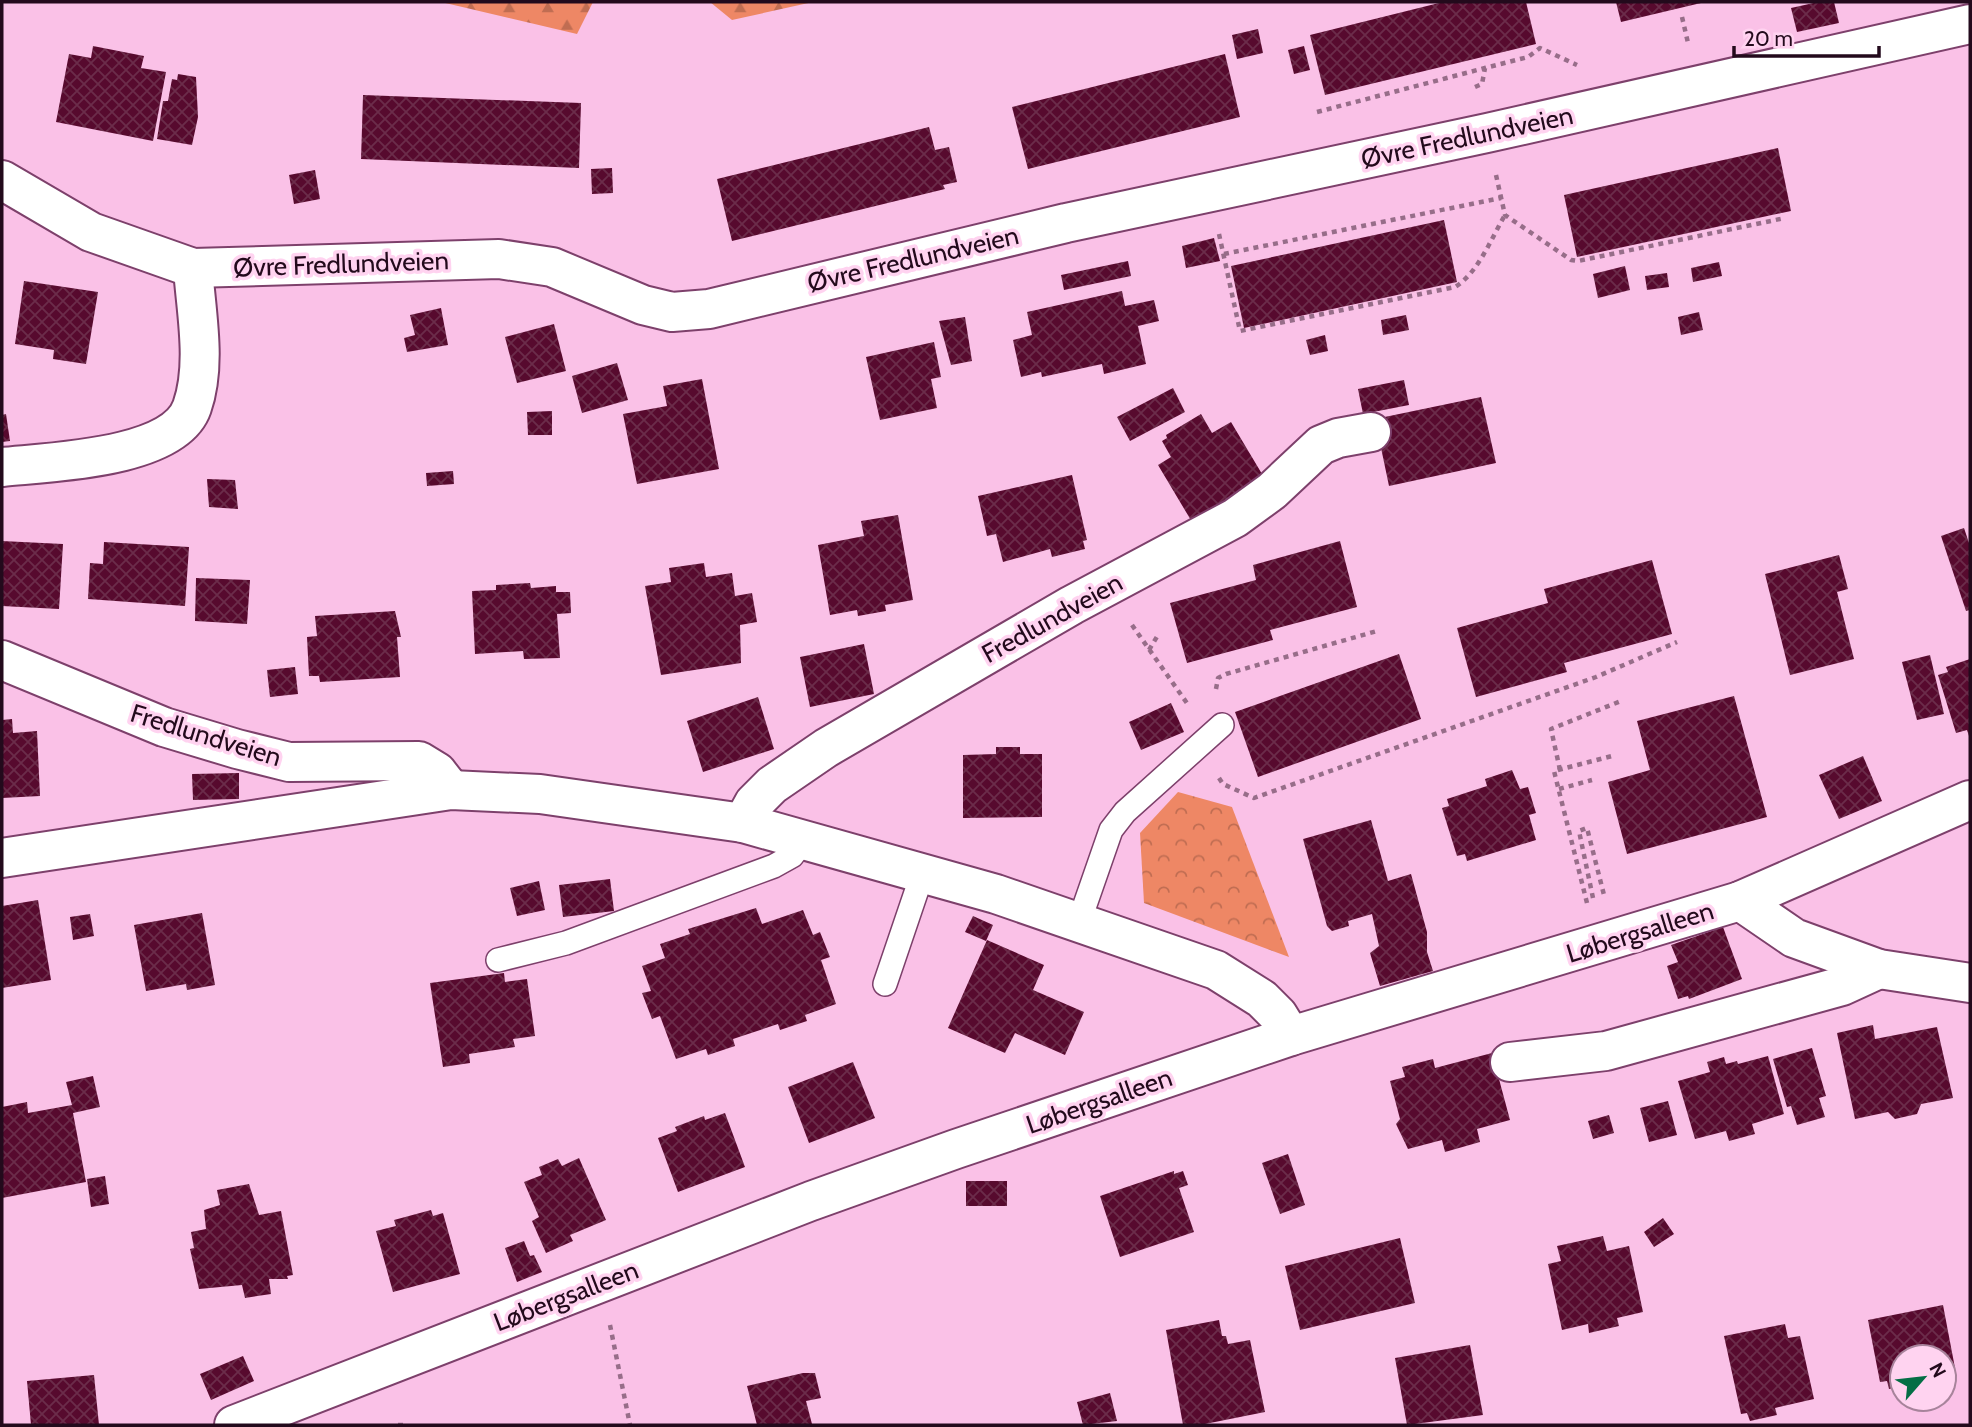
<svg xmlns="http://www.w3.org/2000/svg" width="1972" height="1427" font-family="Cabin,sans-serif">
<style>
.forest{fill:url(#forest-firs)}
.park{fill:url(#park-crowns)}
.building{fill:url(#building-cross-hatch)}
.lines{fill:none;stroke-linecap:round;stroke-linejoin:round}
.lane-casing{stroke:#7d406b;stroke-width:26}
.street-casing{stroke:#7d406b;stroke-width:42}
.path{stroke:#976d89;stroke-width:4.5;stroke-dasharray:5 5;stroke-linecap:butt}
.lane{stroke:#fff;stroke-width:23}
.street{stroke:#fff;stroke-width:38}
.labels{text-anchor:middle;stroke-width:7;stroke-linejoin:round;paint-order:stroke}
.street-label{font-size:26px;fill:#230a1c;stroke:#ffd3f0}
</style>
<defs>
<pattern id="forest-firs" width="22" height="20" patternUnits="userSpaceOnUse" patternTransform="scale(1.75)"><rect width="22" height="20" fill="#ee8765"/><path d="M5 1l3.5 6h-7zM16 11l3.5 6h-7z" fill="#c06d52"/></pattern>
<pattern id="park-crowns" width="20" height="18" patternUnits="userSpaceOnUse" patternTransform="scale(1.75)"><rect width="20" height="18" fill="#ee8765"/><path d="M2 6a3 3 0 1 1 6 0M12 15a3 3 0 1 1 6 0" fill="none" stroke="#c06d52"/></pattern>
<pattern id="building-cross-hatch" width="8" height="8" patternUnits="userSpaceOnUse" patternTransform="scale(1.75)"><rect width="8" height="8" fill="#570a2e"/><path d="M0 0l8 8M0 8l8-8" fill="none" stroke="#6b2c4a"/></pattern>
</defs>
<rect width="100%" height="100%" fill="#fac1e7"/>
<!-- forest -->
<g class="forest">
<path d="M 441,2 L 593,2 L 577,34 Z"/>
<path d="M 710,2 L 813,2 L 732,20 Z"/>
</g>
<!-- park -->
<path class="park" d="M 1178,792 L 1232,807 L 1289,957 L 1144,903 L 1140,833 Z"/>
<!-- building -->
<g class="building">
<path d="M 1443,2 L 1526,2 L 1536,44 L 1325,95 L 1310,35 Z"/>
<path d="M 1616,2 L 1701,2 L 1701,3 L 1621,22 Z"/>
<path d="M 1818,2 L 1834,2 L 1839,23 L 1797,32 L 1791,8 Z"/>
<path d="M 1258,29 L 1263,53 L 1237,59 L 1232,35 Z"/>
<path d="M 93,46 L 144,56 L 141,68 L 166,72 L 153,141 L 56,122 L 69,54 L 91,58 Z"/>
<path d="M 1304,46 L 1310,70 L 1294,74 L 1288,50 Z"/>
<path d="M 1225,54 L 1240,117 L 1028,169 L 1012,107 Z"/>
<path d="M 178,74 L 196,77 L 198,117 L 192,145 L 157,139 L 163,101 L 168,101 L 172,79 L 177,80 Z"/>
<path d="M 363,95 L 581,103 L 579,168 L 361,159 Z"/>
<path d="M 929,127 L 935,150 L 949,147 L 957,182 L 943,185 L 945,189 L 732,241 L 717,179 Z"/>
<path d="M 1778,148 L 1791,211 L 1577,257 L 1564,195 Z"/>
<path d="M 612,168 L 613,193 L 592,194 L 591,169 Z"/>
<path d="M 315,170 L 320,199 L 294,204 L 289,175 Z"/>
<path d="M 1444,220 L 1457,282 L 1244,328 L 1231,266 Z"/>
<path d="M 1214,238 L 1220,261 L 1186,268 L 1182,246 Z"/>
<path d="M 1128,261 L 1131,276 L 1064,290 L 1061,275 Z"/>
<path d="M 1719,262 L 1722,276 L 1693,282 L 1691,268 Z"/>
<path d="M 1625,266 L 1630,290 L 1598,298 L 1593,274 Z"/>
<path d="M 1667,273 L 1669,287 L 1647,290 L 1645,276 Z"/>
<path d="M 24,281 L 98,292 L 86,364 L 53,359 L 54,350 L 15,344 Z"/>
<path d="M 1122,291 L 1125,306 L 1154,300 L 1159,321 L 1138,326 L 1146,364 L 1104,374 L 1102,364 L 1042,377 L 1041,372 L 1021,377 L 1013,340 L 1032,335 L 1027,312 Z"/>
<path d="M 441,308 L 448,345 L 407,352 L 404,338 L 415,335 L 410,315 Z"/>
<path d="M 1699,312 L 1703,330 L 1681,335 L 1678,317 Z"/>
<path d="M 1406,315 L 1409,330 L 1383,335 L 1381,320 Z"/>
<path d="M 965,317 L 972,361 L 951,365 L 939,321 Z"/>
<path d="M 554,324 L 566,371 L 517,383 L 505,337 Z"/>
<path d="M 1325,335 L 1328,351 L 1310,355 L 1306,340 Z"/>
<path d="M 934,342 L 941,377 L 931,379 L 937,408 L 880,420 L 866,357 Z"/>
<path d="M 617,363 L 628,400 L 582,413 L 572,376 Z"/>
<path d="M 702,379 L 719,469 L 637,484 L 623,414 L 667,406 L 663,386 Z"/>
<path d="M 1404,380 L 1409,405 L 1363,414 L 1358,389 Z"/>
<path d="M 1173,388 L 1185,412 L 1130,441 L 1117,417 Z"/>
<path d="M 1481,397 L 1496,463 L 1389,486 L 1375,419 Z"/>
<path d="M 552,411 L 552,435 L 528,435 L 527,412 Z"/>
<path d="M 6,414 L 10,441 L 2,442 L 2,415 Z"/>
<path d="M 1201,414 L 1212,433 L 1231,422 L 1265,479 L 1192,522 L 1158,465 L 1171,457 L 1162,441 L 1167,438 L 1166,435 Z"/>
<path d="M 453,471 L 454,484 L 427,486 L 426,473 Z"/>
<path d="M 1072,475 L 1087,540 L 1083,541 L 1085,549 L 1052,557 L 1050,549 L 1003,562 L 996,534 L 987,536 L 978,496 Z"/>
<path d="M 207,479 L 235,480 L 238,509 L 209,507 Z"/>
<path d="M 898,515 L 913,600 L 885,605 L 886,611 L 858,616 L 857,610 L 830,615 L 818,545 L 864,536 L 861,521 Z"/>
<path d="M 1964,528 L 1970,546 L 1970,610 L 1966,611 L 1941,536 Z"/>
<path d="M 2,541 L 63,544 L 59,609 L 2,606 Z"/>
<path d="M 1340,541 L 1357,607 L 1270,630 L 1273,640 L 1187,663 L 1170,603 L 1256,580 L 1253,565 Z"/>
<path d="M 104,542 L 189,547 L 185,606 L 88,599 L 90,563 L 103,564 Z"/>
<path d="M 1839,555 L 1848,589 L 1837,592 L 1854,659 L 1790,675 L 1765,574 Z"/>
<path d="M 1652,560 L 1672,634 L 1564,663 L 1567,672 L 1476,697 L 1457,628 L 1548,603 L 1544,589 Z"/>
<path d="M 704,563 L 706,577 L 732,573 L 735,596 L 752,593 L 757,622 L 740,625 L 741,663 L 661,675 L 645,586 L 671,582 L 669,568 Z"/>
<path d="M 196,578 L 250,580 L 247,624 L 195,621 Z"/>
<path d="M 530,583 L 531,588 L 556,586 L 556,592 L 570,592 L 571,613 L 557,614 L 560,658 L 524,659 L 523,651 L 475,654 L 472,591 L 496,590 L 496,585 Z"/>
<path d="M 395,611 L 401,637 L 397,637 L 400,677 L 320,682 L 319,676 L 309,676 L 307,637 L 317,636 L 315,616 Z"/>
<path d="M 864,644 L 874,694 L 810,707 L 800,657 Z"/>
<path d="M 1399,654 L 1421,719 L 1258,777 L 1235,712 Z"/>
<path d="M 1930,655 L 1944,714 L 1917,720 L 1902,662 Z"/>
<path d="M 1970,659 L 1970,739 L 1967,730 L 1956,733 L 1938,675 L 1948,672 L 1946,667 Z"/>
<path d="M 295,667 L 298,694 L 270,697 L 267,670 Z"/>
<path d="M 1734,696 L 1767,817 L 1627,854 L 1608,782 L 1650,770 L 1637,721 Z"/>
<path d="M 758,697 L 774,749 L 703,772 L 687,721 Z"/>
<path d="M 1171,703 L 1184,732 L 1141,750 L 1129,722 Z"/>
<path d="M 12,719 L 13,733 L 37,731 L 40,796 L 2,798 L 2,720 Z"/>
<path d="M 996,747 L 1020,747 L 1020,754 L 1042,754 L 1042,817 L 963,818 L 963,755 L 996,754 Z"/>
<path d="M 1863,756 L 1882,801 L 1839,819 L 1819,775 Z"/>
<path d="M 1512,770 L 1520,789 L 1528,787 L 1536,813 L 1529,815 L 1536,840 L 1467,861 L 1465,854 L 1457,856 L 1442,808 L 1449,806 L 1447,799 L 1487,786 L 1485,779 Z"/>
<path d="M 239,773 L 239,799 L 193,800 L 192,774 Z"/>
<path d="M 1371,820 L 1388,881 L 1411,874 L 1427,932 L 1427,952 L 1433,971 L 1380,986 L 1370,953 L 1379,946 L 1372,914 L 1348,921 L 1349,926 L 1332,931 L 1327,926 L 1303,839 Z"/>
<path d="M 610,879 L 614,911 L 563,917 L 559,885 Z"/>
<path d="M 539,881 L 545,910 L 517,916 L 510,888 Z"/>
<path d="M 38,900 L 51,980 L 2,988 L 2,906 Z"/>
<path d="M 756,908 L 762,924 L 803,910 L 813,935 L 820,932 L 830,957 L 821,960 L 836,1004 L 805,1015 L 807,1021 L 780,1030 L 778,1024 L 733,1039 L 735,1046 L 708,1055 L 706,1049 L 676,1059 L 660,1016 L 652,1019 L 642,993 L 651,991 L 642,966 L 665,958 L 660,944 L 690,934 L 688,929 Z"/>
<path d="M 202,913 L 215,985 L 187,990 L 186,984 L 146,991 L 134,925 Z"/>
<path d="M 90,914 L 94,936 L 73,940 L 70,917 Z"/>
<path d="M 973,916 L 993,925 L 986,941 L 965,932 Z"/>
<path d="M 1723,927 L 1742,979 L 1689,999 L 1688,996 L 1678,999 L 1667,966 L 1678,962 L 1671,945 Z"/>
<path d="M 987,940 L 1044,965 L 1033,990 L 1084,1012 L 1065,1055 L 1015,1033 L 1005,1053 L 948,1028 Z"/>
<path d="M 504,973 L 505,982 L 527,979 L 535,1036 L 513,1039 L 515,1047 L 469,1054 L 470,1063 L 443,1067 L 430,983 Z"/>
<path d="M 1873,1025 L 1875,1039 L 1937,1027 L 1953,1098 L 1921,1104 L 1917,1114 L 1895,1119 L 1888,1112 L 1855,1119 L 1837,1033 Z"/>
<path d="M 1812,1048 L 1826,1096 L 1819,1098 L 1825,1117 L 1797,1125 L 1791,1106 L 1787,1107 L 1773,1059 Z"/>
<path d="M 1492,1053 L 1510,1120 L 1477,1129 L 1480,1142 L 1445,1152 L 1442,1140 L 1408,1149 L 1396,1124 L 1400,1119 L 1390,1081 L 1405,1077 L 1402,1067 L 1433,1059 L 1435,1068 Z"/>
<path d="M 1768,1056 L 1784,1114 L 1752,1124 L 1755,1134 L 1729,1141 L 1726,1131 L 1695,1139 L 1678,1081 L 1710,1072 L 1707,1062 L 1724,1057 L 1726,1064 L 1737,1061 L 1738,1064 Z"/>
<path d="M 853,1062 L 875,1118 L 809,1143 L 788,1087 Z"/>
<path d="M 93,1076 L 100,1107 L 73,1113 L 86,1182 L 2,1198 L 2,1107 L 27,1102 L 28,1113 L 72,1105 L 66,1082 Z"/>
<path d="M 1668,1101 L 1677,1135 L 1649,1142 L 1640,1108 Z"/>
<path d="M 725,1113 L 745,1167 L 678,1192 L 658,1138 L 677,1131 L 675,1127 L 704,1116 L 705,1120 Z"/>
<path d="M 1609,1115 L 1614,1133 L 1593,1139 L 1588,1121 Z"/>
<path d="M 1288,1154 L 1305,1205 L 1280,1214 L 1262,1163 Z"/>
<path d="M 579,1158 L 606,1220 L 570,1235 L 573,1241 L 546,1253 L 532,1221 L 539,1217 L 524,1182 L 542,1175 L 539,1167 L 558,1159 L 562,1166 Z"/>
<path d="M 1174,1171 L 1174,1174 L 1183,1171 L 1188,1185 L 1179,1188 L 1194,1232 L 1120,1257 L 1100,1196 Z"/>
<path d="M 105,1176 L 109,1204 L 91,1207 L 87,1179 Z"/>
<rect x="966" y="1181" width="41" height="25"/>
<path d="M 249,1184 L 259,1215 L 281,1211 L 293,1275 L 287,1276 L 288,1279 L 269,1279 L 271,1294 L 245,1298 L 242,1285 L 199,1289 L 190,1249 L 194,1248 L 191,1232 L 206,1229 L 204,1210 L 220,1205 L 217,1190 Z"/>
<path d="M 431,1210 L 433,1216 L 443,1213 L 460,1274 L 393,1292 L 376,1231 L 396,1226 L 394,1220 Z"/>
<path d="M 1663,1218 L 1674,1234 L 1654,1247 L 1644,1232 Z"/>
<path d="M 1603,1236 L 1607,1251 L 1629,1246 L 1643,1312 L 1617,1318 L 1619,1326 L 1589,1333 L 1588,1324 L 1562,1330 L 1548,1264 L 1561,1261 L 1557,1246 Z"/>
<path d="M 1400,1238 L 1415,1303 L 1300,1330 L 1285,1266 Z"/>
<path d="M 524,1241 L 530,1256 L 534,1255 L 542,1272 L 517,1282 L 505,1248 Z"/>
<path d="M 1943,1305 L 1955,1368 L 1944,1370 L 1944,1357 L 1902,1357 L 1902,1386 L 1889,1389 L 1887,1381 L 1880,1382 L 1868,1320 Z"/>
<path d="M 1219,1320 L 1222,1336 L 1226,1336 L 1228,1344 L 1250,1340 L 1265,1412 L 1200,1425 L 1183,1425 L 1166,1330 Z"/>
<path d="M 1785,1324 L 1788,1338 L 1800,1336 L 1814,1399 L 1775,1408 L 1777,1415 L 1750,1421 L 1747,1413 L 1741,1414 L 1724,1336 Z"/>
<path d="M 1470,1345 L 1483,1415 L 1407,1425 L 1395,1358 Z"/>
<path d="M 243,1356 L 254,1381 L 211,1400 L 200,1374 Z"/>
<path d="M 803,1373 L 815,1373 L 821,1398 L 806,1401 L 812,1424 L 757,1425 L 747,1386 Z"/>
<path d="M 94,1375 L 99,1425 L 31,1425 L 27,1381 Z"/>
<path d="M 1110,1393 L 1117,1421 L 1083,1425 L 1077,1402 Z"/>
</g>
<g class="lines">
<defs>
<g id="lane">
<path d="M 1079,922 L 1111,830 L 1125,812 L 1222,725"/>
<path d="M 498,960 L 566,943 L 774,866 L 792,856 L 804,840"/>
<path d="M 885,984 L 923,872"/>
</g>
<g id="street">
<path d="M 2,180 L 91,232 L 193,268 L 499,259 L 552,267 L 643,305 L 672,312 L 709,309 L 1066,223 L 1487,133 L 1970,24"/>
<path d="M 2,467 C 49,462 174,459 192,407 C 207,364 196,312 193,268"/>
<path d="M 2,660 L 164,727 L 237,749 L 289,762 L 419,761 L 437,772 L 451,790"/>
<path d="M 743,823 L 754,803 L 772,785 L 826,748 L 1072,605 L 1235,518 L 1272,491 L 1321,445 L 1338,438 L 1371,432"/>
<path d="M 2,858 L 451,790 L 540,794 L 743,823 L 996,894 L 1216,970 L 1262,999 L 1278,1015 L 1291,1036"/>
<path d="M 1740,901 L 1794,938 L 1879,969 L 1970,983"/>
<path d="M 1510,1062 L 1606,1051 L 1842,986 L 1879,969"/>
<path d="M 234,1425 L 811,1201 L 956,1149 L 1291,1036 L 1740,901 L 1970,800"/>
</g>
</defs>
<!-- lane casing -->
<use href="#lane" class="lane-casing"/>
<!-- street casing -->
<use href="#street" class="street-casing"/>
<!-- path -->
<g class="path">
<path d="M 1682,17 L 1688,43"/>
<path d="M 1475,87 L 1482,84 L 1485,68 L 1528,57 L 1540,48 L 1577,65"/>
<path d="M 1317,112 L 1485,68"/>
<path d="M 1496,175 L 1505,215 L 1571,260 L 1578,261 L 1785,218"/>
<path d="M 1219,234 L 1240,331 L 1455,287 C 1478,273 1491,239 1505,215"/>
<path d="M 1224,254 L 1501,198"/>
<path d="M 1132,625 L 1189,706"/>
<path d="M 1149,650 L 1158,635"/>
<path d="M 1216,689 L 1218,678 L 1226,674 L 1377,631"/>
<path d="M 1560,770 L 1551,729 L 1621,701"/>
<path d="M 1219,778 L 1223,784 L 1254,798 L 1596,677 L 1677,642"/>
<path d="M 1559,789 L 1592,780"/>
<path d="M 1593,898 L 1579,831 L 1587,828 L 1604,895"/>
<path d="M 1587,903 L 1554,771 L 1612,756"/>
<path d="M 610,1325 L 630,1425"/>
<path d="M 398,1425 L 407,1425"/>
</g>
<!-- lane -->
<use href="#lane" class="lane"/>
<!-- street -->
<use href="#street" class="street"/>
</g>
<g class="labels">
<!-- street labels -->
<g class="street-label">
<text transform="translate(1467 137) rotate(-12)" y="9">Øvre Fredlundveien</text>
<text transform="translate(913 259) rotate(-13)" y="9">Øvre Fredlundveien</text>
<text transform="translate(341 264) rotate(-2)" y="9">Øvre Fredlundveien</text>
<text transform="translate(1052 618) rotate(-29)" y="9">Fredlundveien</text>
<text transform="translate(206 735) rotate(17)" y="9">Fredlundveien</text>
<text transform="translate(1640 932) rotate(-17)" y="9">Løbergsalleen</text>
<text transform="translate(1099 1101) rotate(-19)" y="9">Løbergsalleen</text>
<text transform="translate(566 1296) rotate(-21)" y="9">Løbergsalleen</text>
</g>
</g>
<!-- border -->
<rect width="1972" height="1427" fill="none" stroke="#230a1c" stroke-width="7"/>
<!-- north arrow -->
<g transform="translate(1923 1378) rotate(62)"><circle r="33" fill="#ffd3f0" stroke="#a7839b" stroke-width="2"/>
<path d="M0-5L12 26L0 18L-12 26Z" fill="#046e45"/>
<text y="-10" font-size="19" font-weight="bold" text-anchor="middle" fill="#230a1c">N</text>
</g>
<!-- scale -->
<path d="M1734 46v10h145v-10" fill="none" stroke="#230a1c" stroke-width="3.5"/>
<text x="1744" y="46" font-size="21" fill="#230a1c" stroke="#ffd3f0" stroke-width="5" paint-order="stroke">20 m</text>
</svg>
